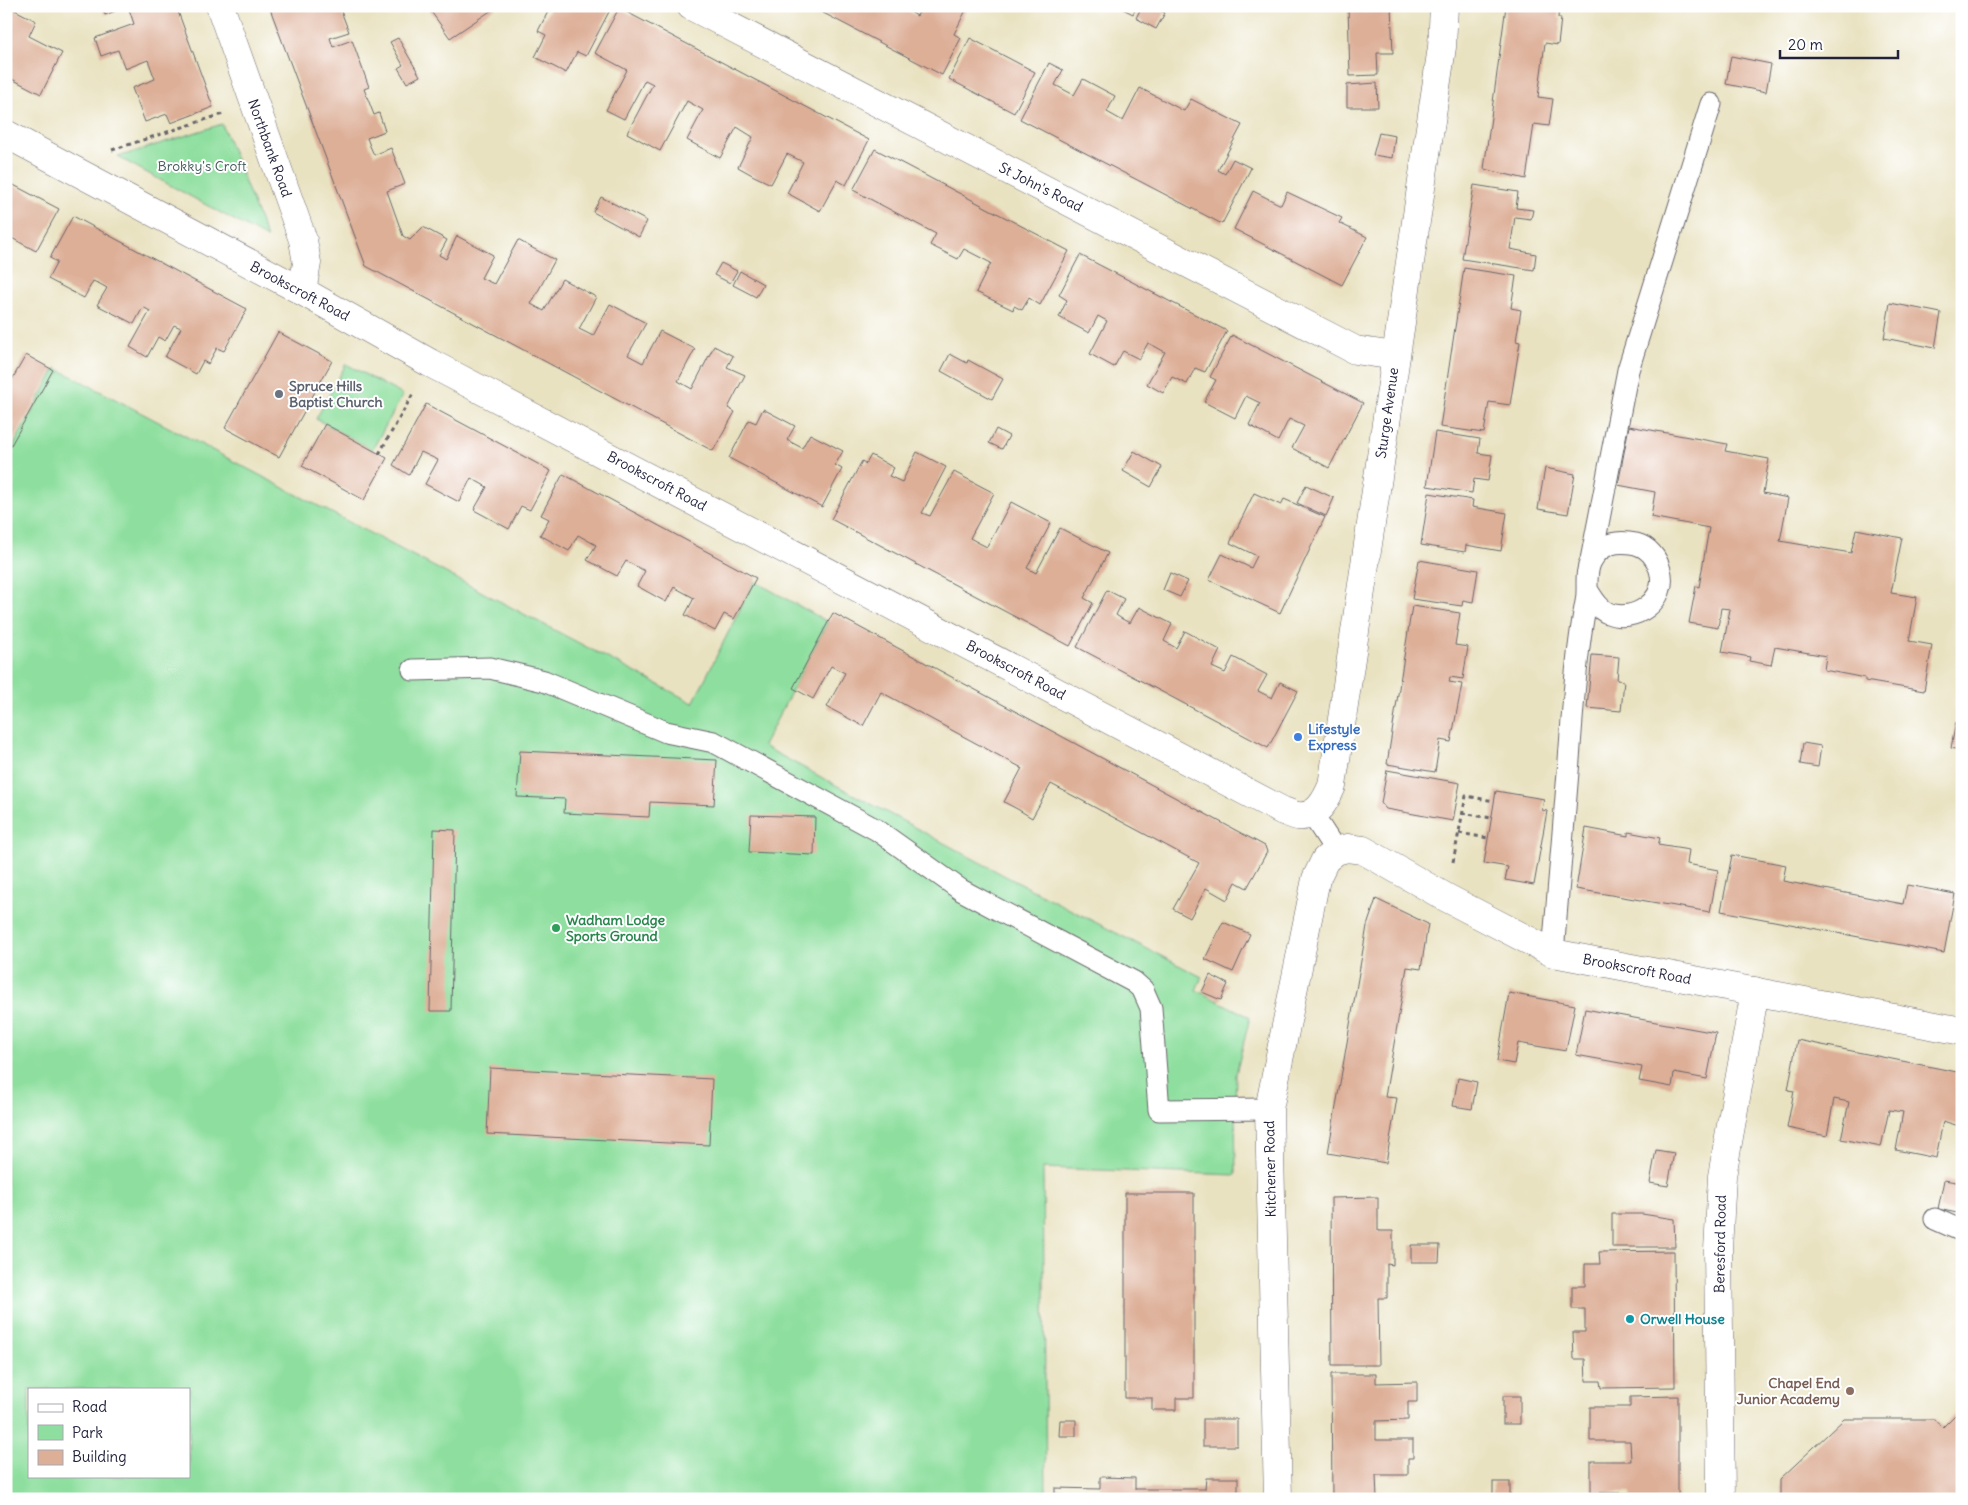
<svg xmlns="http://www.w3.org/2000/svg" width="1968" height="1505" font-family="Delius,sans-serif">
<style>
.green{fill:#8edf9f;stroke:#58806d;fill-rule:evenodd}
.building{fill:#ddaf97}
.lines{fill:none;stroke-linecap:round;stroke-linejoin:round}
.service-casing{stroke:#68656a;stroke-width:23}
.minor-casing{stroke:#68656a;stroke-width:29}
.path{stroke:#68656a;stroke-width:3;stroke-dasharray:4 4;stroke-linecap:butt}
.service{stroke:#fff;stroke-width:21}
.minor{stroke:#fff;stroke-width:28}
.worship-dot{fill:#6b7280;stroke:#fff;stroke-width:2}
.shop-dot{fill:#3f7fe0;stroke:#fff;stroke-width:2}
.leisure-dot{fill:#2e9e5b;stroke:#fff;stroke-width:2}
.culture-dot{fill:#0f9aa8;stroke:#fff;stroke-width:2}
.education-dot{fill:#8d6e63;stroke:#fff;stroke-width:2}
.labels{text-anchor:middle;stroke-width:4;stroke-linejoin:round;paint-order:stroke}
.street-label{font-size:14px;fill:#22223b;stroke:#fff}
.park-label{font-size:14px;fill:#425b59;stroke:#fff}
.worship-label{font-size:14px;font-weight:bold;fill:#5b616d;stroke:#fff;text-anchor:start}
.shop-label{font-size:14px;font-weight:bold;fill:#366cbe;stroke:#fff;text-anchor:start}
.leisure-label{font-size:14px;font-weight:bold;fill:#27864d;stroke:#fff;text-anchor:start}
.culture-label{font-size:14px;font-weight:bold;fill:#0d838f;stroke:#fff;text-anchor:start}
.education-label{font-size:14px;font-weight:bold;fill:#785e54;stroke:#fff;text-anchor:end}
</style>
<rect width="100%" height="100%" fill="#fff"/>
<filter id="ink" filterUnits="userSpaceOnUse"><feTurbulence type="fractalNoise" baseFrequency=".02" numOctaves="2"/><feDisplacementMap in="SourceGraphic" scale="10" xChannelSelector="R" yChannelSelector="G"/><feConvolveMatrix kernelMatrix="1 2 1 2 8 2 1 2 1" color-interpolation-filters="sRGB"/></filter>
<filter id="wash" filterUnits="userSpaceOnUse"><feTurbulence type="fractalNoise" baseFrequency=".0096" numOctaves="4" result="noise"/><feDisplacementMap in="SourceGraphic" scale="20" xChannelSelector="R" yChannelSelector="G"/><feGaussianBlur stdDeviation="1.12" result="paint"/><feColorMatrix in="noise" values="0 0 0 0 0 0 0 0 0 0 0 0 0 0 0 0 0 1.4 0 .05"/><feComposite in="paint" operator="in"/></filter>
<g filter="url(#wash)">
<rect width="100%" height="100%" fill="#e9e2c1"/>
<!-- green -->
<g class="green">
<path d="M 222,124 L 267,238 L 118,157 Z"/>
<path d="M 346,364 L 403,395 L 372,450 L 316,419 Z"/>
<path d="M 56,368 L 693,703 L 754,581 L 828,622 L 763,746 L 1011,879 L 1202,977 L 1196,990 L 1250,1017 L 1236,1074 L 1235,1109 L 1236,1175 L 1043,1168 L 1046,1499 L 6,1499 L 6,459 ZM 29,1389 L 189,1389 L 189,1476 L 29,1476 Z"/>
</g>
<g id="blocks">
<!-- building -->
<g class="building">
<path d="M 6,6 L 14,6 L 13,9 L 36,21 L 29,36 L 62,53 L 41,94 L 6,76 Z"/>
<path d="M 101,6 L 128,6 L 105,15 Z"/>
<path d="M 128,6 L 176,6 L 213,107 L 171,123 L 167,114 L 145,122 L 132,88 L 155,79 L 148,60 L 125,69 L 118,50 L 101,56 L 95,38 L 134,24 Z"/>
<path d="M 269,6 L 339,6 L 349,32 L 330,38 L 333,47 L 352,40 L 369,87 L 364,89 L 374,115 L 379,113 L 385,131 L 367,138 L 370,146 L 374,155 L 391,148 L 405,184 L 387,191 L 403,236 L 410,240 L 423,227 L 447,240 L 439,255 L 446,259 L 457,236 L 493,255 L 481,278 L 494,284 L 518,240 L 536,250 L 555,260 L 531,304 L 544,311 L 562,279 L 596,297 L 579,329 L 593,336 L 610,304 L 646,323 L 628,355 L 643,363 L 660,331 L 695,349 L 678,381 L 692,389 L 714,346 L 733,356 L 727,367 L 745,375 L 728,408 L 735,412 L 713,451 L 366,266 Z"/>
<path d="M 427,6 L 498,6 L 450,38 Z"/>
<path d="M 551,6 L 612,6 L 586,56 L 577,52 L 566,73 L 535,57 L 546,35 L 538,31 Z"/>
<path d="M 810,6 L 905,6 L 904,8 L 917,16 L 922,6 L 968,6 L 954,34 L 961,38 L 942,75 Z"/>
<path d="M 1117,6 L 1137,6 L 1133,14 Z"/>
<path d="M 1142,6 L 1152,6 L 1165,13 L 1156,29 L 1136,18 Z"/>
<path d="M 1348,6 L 1391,6 L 1393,53 L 1377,53 L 1378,75 L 1350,76 Z"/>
<path d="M 1506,6 L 1559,6 L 1558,18 L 1561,18 L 1558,45 L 1545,43 L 1538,97 L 1553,99 L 1549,126 L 1534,124 L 1526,179 L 1484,169 Z"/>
<path d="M 619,8 L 869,140 L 846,185 L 837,180 L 820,211 L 787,193 L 803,162 L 787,154 L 771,184 L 754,176 L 738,167 L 753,137 L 737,127 L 720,158 L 687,140 L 703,110 L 687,101 L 660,151 L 627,133 L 653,84 L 645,80 L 624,119 L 606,110 L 627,70 L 595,53 Z"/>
<path d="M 398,38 L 420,76 L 407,83 L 398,68 L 403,65 L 390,42 Z"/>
<path d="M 970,38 L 1035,72 L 1014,113 L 949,79 Z"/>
<path d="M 1731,56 L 1771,64 L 1766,92 L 1726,84 Z"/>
<path d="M 1049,63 L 1063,70 L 1055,85 L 1074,95 L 1083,79 L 1115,96 L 1107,112 L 1123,121 L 1140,88 L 1184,111 L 1191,99 L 1242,125 L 1218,170 L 1225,174 L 1233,159 L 1251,168 L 1222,224 L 1020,119 Z"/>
<path d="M 1377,83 L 1378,107 L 1347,107 L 1347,85 Z"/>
<path d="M 1379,133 L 1395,136 L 1392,158 L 1373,155 Z"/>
<path d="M 875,149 L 1069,251 L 1040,305 L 1029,298 L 1022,310 L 1014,306 L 1013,310 L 976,292 L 991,263 L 964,249 L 958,259 L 930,245 L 936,234 L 853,190 Z"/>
<path d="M 6,181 L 59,209 L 36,251 L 6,235 Z"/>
<path d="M 1474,185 L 1518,192 L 1516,208 L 1533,210 L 1531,219 L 1515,217 L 1510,249 L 1536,254 L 1534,270 L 1462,259 Z"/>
<path d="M 1253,191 L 1281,205 L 1287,192 L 1342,218 L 1339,223 L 1367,237 L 1342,285 L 1234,229 Z"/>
<path d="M 601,197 L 647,221 L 639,237 L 593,212 Z"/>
<path d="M 73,216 L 247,309 L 224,351 L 217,348 L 208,364 L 203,361 L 196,374 L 165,357 L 181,328 L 174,325 L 165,341 L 158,337 L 147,357 L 130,347 L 150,311 L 143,307 L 134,324 L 97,305 L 107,288 L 100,284 L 93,281 L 84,298 L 48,279 L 57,262 L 50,258 Z"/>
<path d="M 1080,255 L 1227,331 L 1205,372 L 1195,368 L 1187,384 L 1172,377 L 1163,393 L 1147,384 L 1165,352 L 1156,347 L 1148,343 L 1139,359 L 1123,351 L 1114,367 L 1090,354 L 1107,321 L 1098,316 L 1089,333 L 1059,317 L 1067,300 L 1059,295 Z"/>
<path d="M 721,263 L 737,271 L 730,283 L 714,275 Z"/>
<path d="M 1464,268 L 1516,276 L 1511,308 L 1521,310 L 1516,341 L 1520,342 L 1510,405 L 1489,402 L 1484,433 L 1440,427 Z"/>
<path d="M 740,271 L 763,284 L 756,297 L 733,285 Z"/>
<path d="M 1890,303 L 1941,313 L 1935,348 L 1884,338 Z"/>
<path d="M 278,332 L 332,361 L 279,457 L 225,428 Z"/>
<path d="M 1232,335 L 1363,403 L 1329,468 L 1292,448 L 1304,426 L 1289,419 L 1278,441 L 1249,425 L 1260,403 L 1246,396 L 1235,418 L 1204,402 L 1216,380 L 1210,377 Z"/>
<path d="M 950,354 L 967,363 L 968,360 L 1003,379 L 992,399 L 941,371 Z"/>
<path d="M 26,355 L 53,370 L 6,454 L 6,390 Z"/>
<path d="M 426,404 L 551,471 L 530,510 L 521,506 L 509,529 L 474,510 L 487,487 L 471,478 L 459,502 L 425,484 L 438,460 L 421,452 L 409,475 L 393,465 Z"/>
<path d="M 763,409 L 795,426 L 787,440 L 802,448 L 810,434 L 843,451 L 835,465 L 842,469 L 822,507 L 729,458 L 749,420 L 756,423 Z"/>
<path d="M 325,424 L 387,458 L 364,500 L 302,466 Z"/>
<path d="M 1629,426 L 1727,444 L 1725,451 L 1769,459 L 1763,493 L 1788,498 L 1780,541 L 1851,553 L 1856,529 L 1902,538 L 1891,593 L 1917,597 L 1909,641 L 1932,645 L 1924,691 L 1865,681 L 1865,678 L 1824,670 L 1826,656 L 1775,647 L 1771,665 L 1749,661 L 1750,657 L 1722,652 L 1730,609 L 1721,608 L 1718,628 L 1689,623 L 1696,586 L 1699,587 L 1709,528 L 1651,517 L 1655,492 L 1618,485 Z"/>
<path d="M 996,429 L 1009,436 L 1002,449 L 989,443 Z"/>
<path d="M 1435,432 L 1480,439 L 1478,453 L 1492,455 L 1488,481 L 1474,479 L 1472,493 L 1427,486 Z"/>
<path d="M 1134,451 L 1162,467 L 1151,487 L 1123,471 Z"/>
<path d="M 917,452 L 946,467 L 922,513 L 930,516 L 954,472 L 994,493 L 970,538 L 979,543 L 987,547 L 1011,502 L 1051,523 L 1027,568 L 1036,573 L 1060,528 L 1108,553 L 1084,598 L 1093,603 L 1070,646 L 831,519 L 862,461 L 866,464 L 871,455 L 894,468 L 889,476 L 902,482 Z"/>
<path d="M 1545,468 L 1575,474 L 1568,514 L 1538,509 Z"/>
<path d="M 563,474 L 756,578 L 734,619 L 724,614 L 715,631 L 685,615 L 694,598 L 674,587 L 666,602 L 637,586 L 645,571 L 626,561 L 617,576 L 587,560 L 596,545 L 578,535 L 569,551 L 540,535 L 549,519 L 541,515 Z"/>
<path d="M 1306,485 L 1334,498 L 1326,516 L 1297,503 Z"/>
<path d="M 1254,493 L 1281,505 L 1284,499 L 1325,517 L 1280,613 L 1209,580 L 1222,554 L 1251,568 L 1257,556 L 1230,543 Z"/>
<path d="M 1429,493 L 1473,500 L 1472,507 L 1507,513 L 1501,551 L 1466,545 L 1465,552 L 1421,545 Z"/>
<path d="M 1419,560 L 1478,570 L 1473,602 L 1463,600 L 1462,606 L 1412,599 Z"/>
<path d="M 1170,573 L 1188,581 L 1180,597 L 1163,590 Z"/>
<path d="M 1107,590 L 1124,599 L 1116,615 L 1122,619 L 1130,623 L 1139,607 L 1172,624 L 1164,641 L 1176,648 L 1185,631 L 1220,650 L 1212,667 L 1225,673 L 1233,657 L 1267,675 L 1258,691 L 1272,698 L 1280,682 L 1298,691 L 1268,748 L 1077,647 Z"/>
<path d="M 1412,606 L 1460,613 L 1455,645 L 1468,647 L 1463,679 L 1450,677 L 1449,682 L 1462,684 L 1451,742 L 1440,740 L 1435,772 L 1387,764 Z"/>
<path d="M 833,613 L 1265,846 L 1267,852 L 1247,888 L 1236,882 L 1227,900 L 1206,888 L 1190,918 L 1173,909 L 1199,863 L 1051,784 L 1032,818 L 1019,810 L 1004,802 L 1022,768 L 881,692 L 863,726 L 827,707 L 845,673 L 831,666 L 813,699 L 793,688 Z"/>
<path d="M 1592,655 L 1619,657 L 1617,680 L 1624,681 L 1621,711 L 1587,708 Z"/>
<path d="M 1956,722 L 1962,723 L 1962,751 L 1951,748 Z"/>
<path d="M 1803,743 L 1821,746 L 1818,767 L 1800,764 Z"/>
<path d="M 520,751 L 717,760 L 714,805 L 650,802 L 649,817 L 564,813 L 565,799 L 517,797 Z"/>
<path d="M 1387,770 L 1460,783 L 1453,821 L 1386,809 L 1381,803 Z"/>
<path d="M 1496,791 L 1544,799 L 1542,810 L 1547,811 L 1534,885 L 1505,880 L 1508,867 L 1484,863 Z"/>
<path d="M 751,815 L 815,817 L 814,855 L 749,852 Z"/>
<path d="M 1586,828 L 1628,836 L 1628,832 L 1660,838 L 1658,845 L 1689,850 L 1687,864 L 1718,870 L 1710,912 L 1576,889 Z"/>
<path d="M 434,829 L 455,830 L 451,1011 L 430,1011 Z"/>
<path d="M 1732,855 L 1786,865 L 1783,881 L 1903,904 L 1907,885 L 1955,894 L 1944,953 L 1721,911 Z"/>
<path d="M 1376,899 L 1428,924 L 1421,969 L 1407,967 L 1385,1097 L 1397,1098 L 1386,1163 L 1328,1153 L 1367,926 Z"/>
<path d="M 1223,922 L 1250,934 L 1233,972 L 1205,959 Z"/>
<path d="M 1210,975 L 1228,984 L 1221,1000 L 1202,992 Z"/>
<path d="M 1509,993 L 1575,1005 L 1566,1051 L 1518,1043 L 1514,1064 L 1497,1061 Z"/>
<path d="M 1585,1009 L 1716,1033 L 1707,1079 L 1674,1073 L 1672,1087 L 1639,1081 L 1642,1067 L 1576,1055 Z"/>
<path d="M 1797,1040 L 1962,1073 L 1962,1127 L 1943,1121 L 1936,1158 L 1896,1150 L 1903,1112 L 1889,1110 L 1881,1147 L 1841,1139 L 1849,1102 L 1834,1099 L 1827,1136 L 1787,1128 L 1794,1091 L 1788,1090 Z"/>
<path d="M 490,1068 L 712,1079 L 709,1145 L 487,1134 Z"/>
<path d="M 1458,1078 L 1477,1082 L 1472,1109 L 1453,1106 Z"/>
<path d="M 1656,1150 L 1674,1153 L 1668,1186 L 1650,1183 Z"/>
<path d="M 1944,1180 L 1962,1183 L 1957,1213 L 1938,1209 Z"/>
<path d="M 1125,1193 L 1194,1193 L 1194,1398 L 1176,1398 L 1176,1410 L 1152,1410 L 1152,1398 L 1125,1398 Z"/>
<path d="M 1378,1197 L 1378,1231 L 1393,1231 L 1393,1265 L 1387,1264 L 1387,1298 L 1378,1298 L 1379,1365 L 1332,1365 L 1331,1198 Z"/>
<path d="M 1612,1214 L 1642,1214 L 1674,1219 L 1675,1247 L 1612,1247 Z"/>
<path d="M 1411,1245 L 1440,1245 L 1439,1262 L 1411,1262 Z"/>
<path d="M 1674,1251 L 1675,1387 L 1601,1388 L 1600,1381 L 1586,1381 L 1585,1359 L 1574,1359 L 1573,1332 L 1585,1332 L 1585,1309 L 1572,1309 L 1572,1286 L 1585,1286 L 1585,1264 L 1600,1264 L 1599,1252 Z"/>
<path d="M 1331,1374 L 1376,1374 L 1376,1383 L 1417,1382 L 1417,1402 L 1408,1402 L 1408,1420 L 1376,1421 L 1376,1440 L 1413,1440 L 1413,1458 L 1408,1458 L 1408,1475 L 1376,1475 L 1377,1499 L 1332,1499 Z"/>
<rect x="1503" y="1396" width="17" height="28"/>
<path d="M 1678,1396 L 1678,1499 L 1631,1499 L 1631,1493 L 1591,1493 L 1591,1461 L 1631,1461 L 1630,1441 L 1590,1441 L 1590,1407 L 1630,1407 L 1630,1397 Z"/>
<path d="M 1955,1415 L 1962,1421 L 1962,1499 L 1780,1499 L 1780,1479 L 1844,1419 L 1934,1419 L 1943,1427 Z"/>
<rect x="1203" y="1419" width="34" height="27"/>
<path d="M 1060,1420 L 1076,1420 L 1076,1436 L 1059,1436 Z"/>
<path d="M 1100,1477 L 1135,1478 L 1135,1489 L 1205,1489 L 1206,1478 L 1238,1478 L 1238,1499 L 1055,1499 L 1055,1488 L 1100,1489 Z"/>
<rect x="1493" y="1482" width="17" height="17"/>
</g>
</g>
</g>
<g filter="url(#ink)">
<use href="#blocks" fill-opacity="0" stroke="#68656a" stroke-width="1"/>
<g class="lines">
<defs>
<g id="service">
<path d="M 1591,560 L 1628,370 L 1711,104"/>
<path d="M 413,670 L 490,668 L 544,681 L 666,732 L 714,742 L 877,830 L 961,890 L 1134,982 L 1143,990 L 1151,1008 L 1159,1110 L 1269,1109"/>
<path d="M 1312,814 L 1336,851"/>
<path d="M 1553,953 C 1558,889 1564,825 1569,760 C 1573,707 1576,654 1586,602 C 1589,588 1584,574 1591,561 C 1601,543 1617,540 1636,544 C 1648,547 1657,558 1660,570 C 1669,600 1634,624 1608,613 C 1598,609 1593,599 1588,591"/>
<path d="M 1935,1219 L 1962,1231"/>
</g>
<g id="minor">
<path d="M 220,6 L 303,240 L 307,263 L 302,291"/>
<path d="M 691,6 L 1355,350 L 1395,356"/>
<path d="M 6,134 L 302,291 L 430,363 L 1283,811 C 1288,812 1294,816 1298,816 C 1317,818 1326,800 1332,786 L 1442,47 L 1444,6"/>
<path d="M 1278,1499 L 1269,1109 L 1316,879 L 1325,860 L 1336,851 L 1347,848 L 1363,850 L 1447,898 L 1553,953 L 1962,1031"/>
<path d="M 1721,1499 L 1718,1250 L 1722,1176 L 1755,991"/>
</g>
</defs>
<!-- service casing -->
<use href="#service" class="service-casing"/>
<!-- minor casing -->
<use href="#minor" class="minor-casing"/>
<!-- path -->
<g class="path">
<path d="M 112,150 L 223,114"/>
<path d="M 379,454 L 413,394"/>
<path d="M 1462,813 L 1491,818"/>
<path d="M 1459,833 L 1488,838"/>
<path d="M 1453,862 L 1466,796 L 1494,801"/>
</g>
<!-- service -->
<use href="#service" class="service"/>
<!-- minor -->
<use href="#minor" class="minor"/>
</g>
</g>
<!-- markers -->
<circle class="worship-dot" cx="279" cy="394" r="5"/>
<circle class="shop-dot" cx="1298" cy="737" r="5"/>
<circle class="leisure-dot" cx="556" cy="928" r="5"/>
<circle class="culture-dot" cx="1630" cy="1319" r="5"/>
<circle class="education-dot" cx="1850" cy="1391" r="5"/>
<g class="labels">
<!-- street labels -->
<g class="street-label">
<text transform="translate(270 148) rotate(70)" y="5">Northbank Road</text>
<text transform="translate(1041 187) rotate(27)" y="5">St John's Road</text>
<text transform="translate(300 291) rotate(28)" y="5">Brookscroft Road</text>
<text transform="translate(1387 413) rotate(-82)" y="5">Sturge Avenue</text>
<text transform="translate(657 481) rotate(28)" y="5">Brookscroft Road</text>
<text transform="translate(1016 670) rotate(28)" y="5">Brookscroft Road</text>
<text transform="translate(1637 969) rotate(11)" y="5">Brookscroft Road</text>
<text transform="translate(1270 1169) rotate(-91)" y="5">Kitchener Road</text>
<text transform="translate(1720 1244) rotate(-89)" y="5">Beresford Road</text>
</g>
<!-- park labels -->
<g class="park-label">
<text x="202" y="171">Brokky's Croft</text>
</g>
<!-- worship labels -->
<g class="worship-label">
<text x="289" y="391">Spruce Hills<tspan x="289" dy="16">Baptist Church</tspan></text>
</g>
<!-- shop labels -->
<g class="shop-label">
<text x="1308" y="734">Lifestyle<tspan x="1308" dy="16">Express</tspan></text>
</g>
<!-- leisure labels -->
<g class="leisure-label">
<text x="566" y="925">Wadham Lodge<tspan x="566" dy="16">Sports Ground</tspan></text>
</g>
<!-- culture labels -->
<g class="culture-label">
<text x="1640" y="1324">Orwell House</text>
</g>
<!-- education labels -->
<g class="education-label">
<text x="1840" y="1388">Chapel End<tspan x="1840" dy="16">Junior Academy</tspan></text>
</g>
</g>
<!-- margin -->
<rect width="1968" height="1505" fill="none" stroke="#fff" stroke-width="25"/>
<!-- legend -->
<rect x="28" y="1388" width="162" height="90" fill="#ffffff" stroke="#a7a7b1"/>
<rect x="38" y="1404" width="25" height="8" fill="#ffffff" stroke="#a7a7b1"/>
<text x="72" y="1412" font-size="15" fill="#22223b">Road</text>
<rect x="38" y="1425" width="25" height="15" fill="#8edf9f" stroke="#a7a7b1"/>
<text x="72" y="1438" font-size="15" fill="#22223b">Park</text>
<rect x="38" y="1450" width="25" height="15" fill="#ddaf97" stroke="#a7a7b1"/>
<text x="72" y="1462" font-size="15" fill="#22223b">Building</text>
<!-- scale -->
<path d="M1780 50v8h118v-8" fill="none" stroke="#22223b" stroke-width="2.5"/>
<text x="1788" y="50" font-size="15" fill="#22223b" stroke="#ffffff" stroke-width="4" paint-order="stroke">20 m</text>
</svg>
